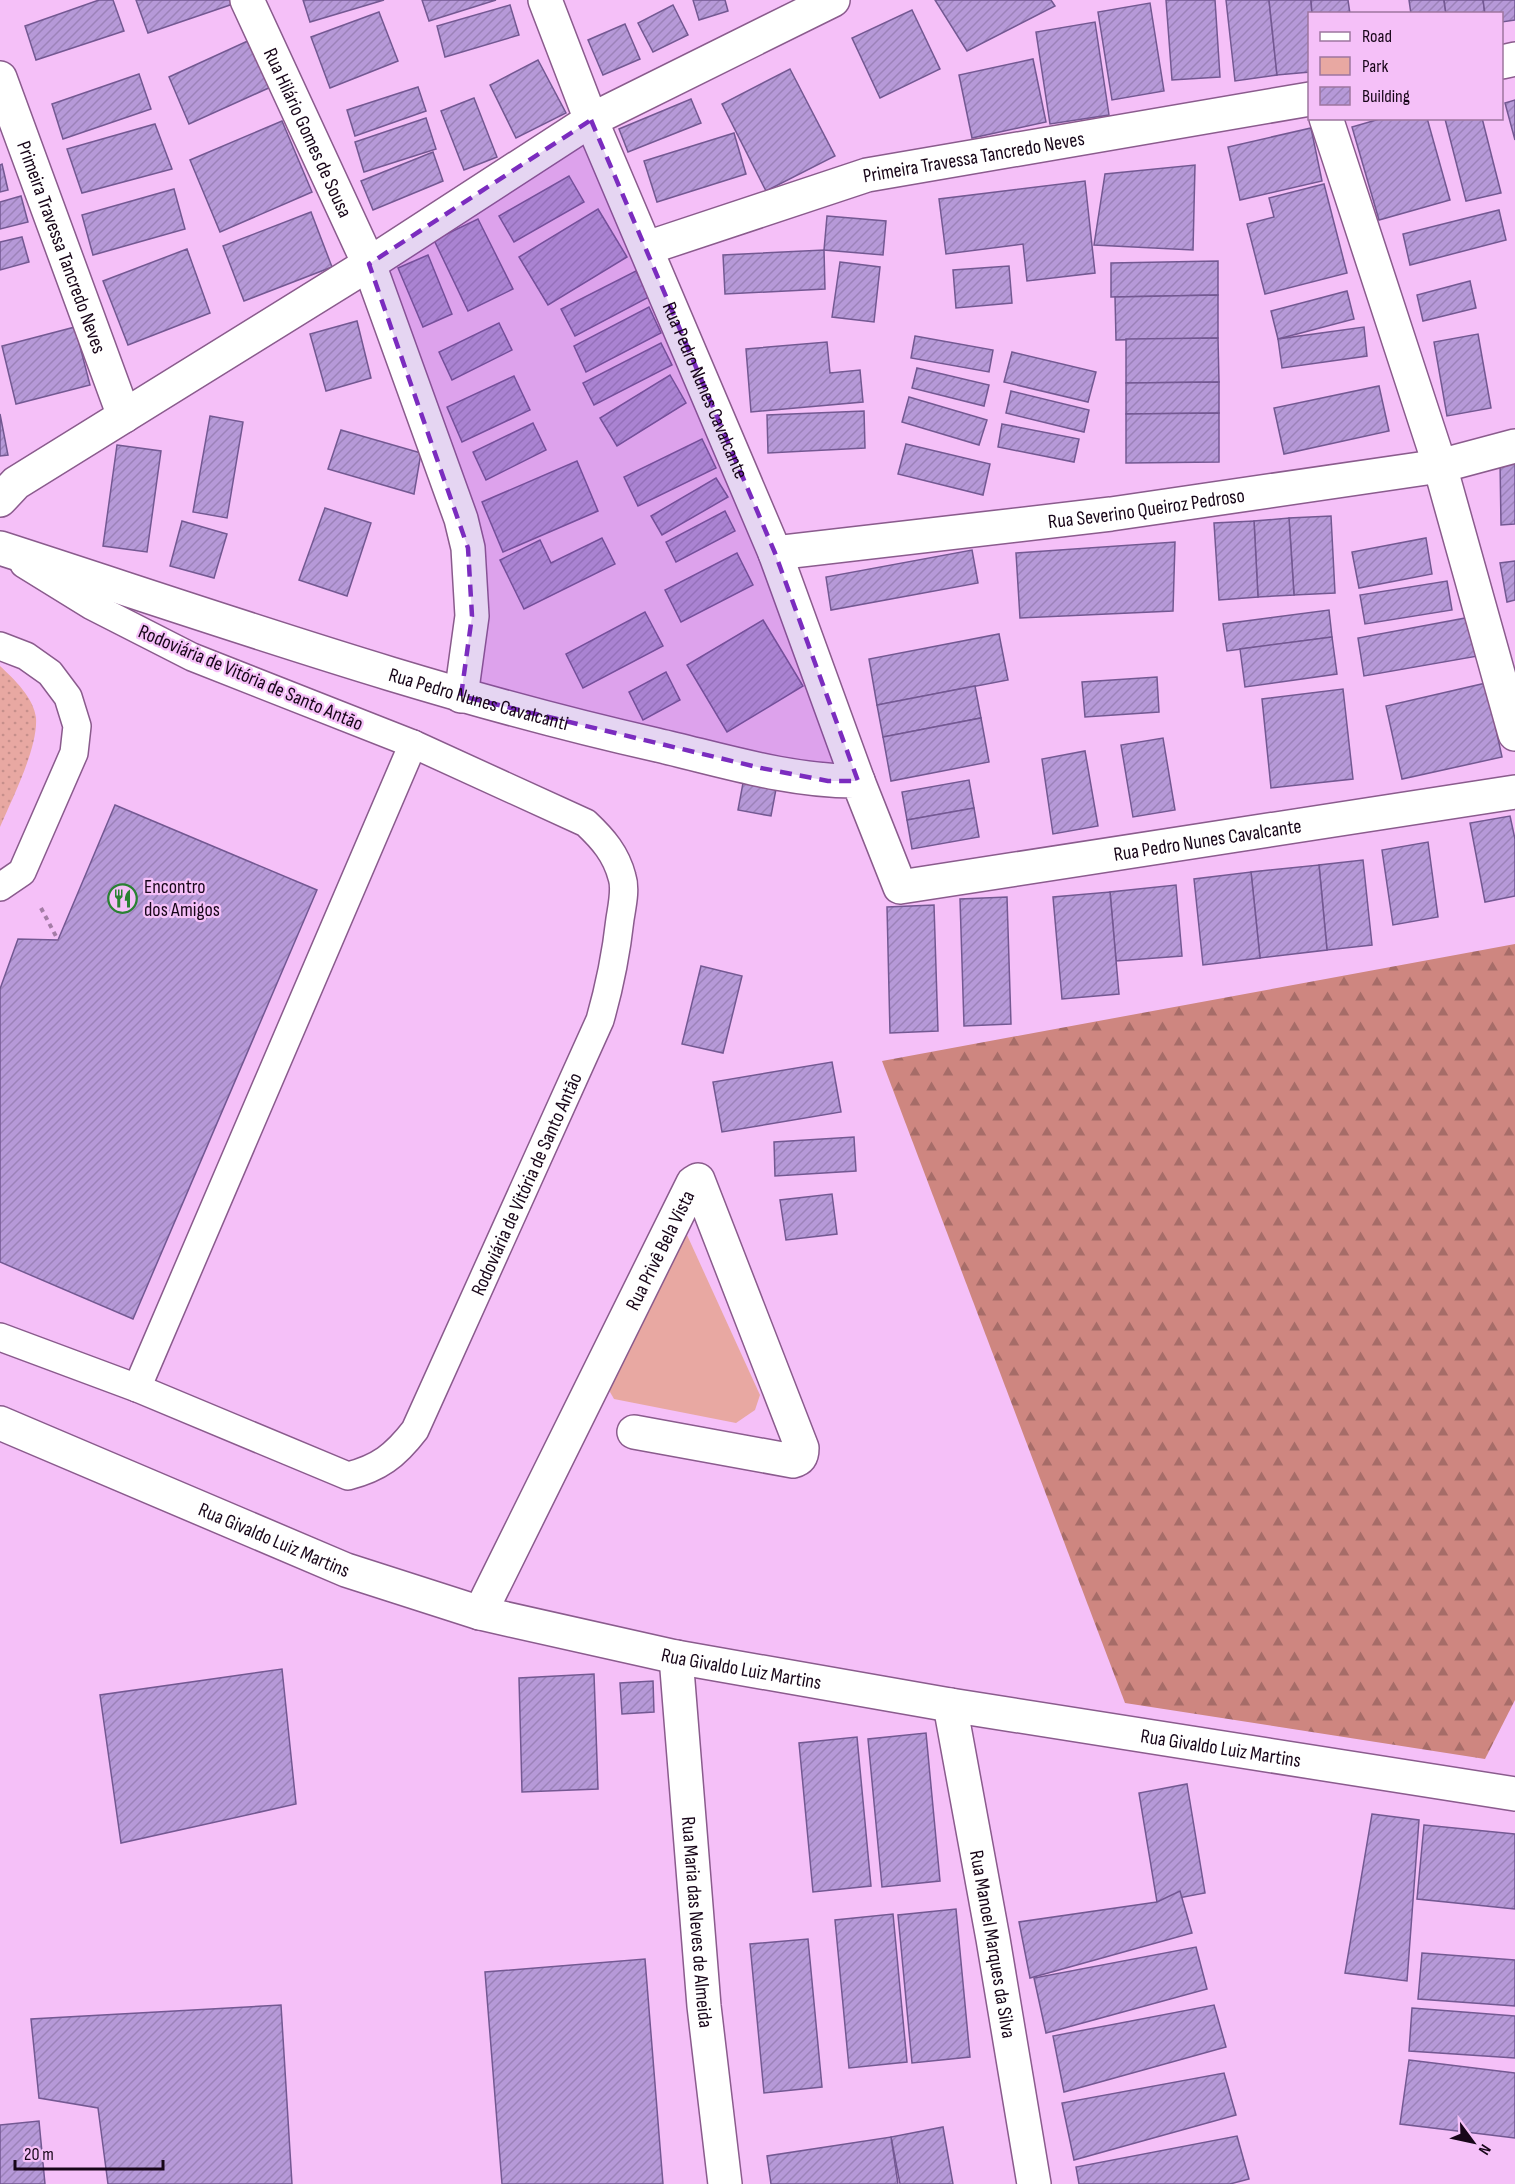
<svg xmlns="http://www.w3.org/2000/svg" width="1515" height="2184" font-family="'Sofia Sans Condensed',sans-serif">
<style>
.grass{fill:url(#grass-dots)}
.forest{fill:url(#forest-firs)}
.park{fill:#e8a8a2}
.building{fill:url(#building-hatch);stroke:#735892;stroke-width:1.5}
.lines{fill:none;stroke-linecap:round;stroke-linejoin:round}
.lane-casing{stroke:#8a5b8d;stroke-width:30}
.street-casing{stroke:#8a5b8d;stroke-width:36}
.secondary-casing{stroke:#8a5b8d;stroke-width:36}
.path{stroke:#a47ca6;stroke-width:4;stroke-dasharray:4.5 4.5;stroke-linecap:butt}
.lane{stroke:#fff;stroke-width:27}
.street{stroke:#fff;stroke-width:33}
.secondary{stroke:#fff;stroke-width:33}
.marked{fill:#7b2cbf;fill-opacity:0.2;stroke:#7b2cbf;stroke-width:4.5;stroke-dasharray:12 8;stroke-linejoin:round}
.labels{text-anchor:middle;stroke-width:4.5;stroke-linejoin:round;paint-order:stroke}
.street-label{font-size:20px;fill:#180619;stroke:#f5c0f8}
.poi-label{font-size:20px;fill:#180619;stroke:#f5c0f8;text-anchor:start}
</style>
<defs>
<pattern id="grass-dots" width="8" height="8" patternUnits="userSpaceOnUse" patternTransform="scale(1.5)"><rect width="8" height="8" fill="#e8a8a2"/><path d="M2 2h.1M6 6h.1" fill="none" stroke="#c68f8b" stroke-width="1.8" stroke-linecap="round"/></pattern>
<pattern id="forest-firs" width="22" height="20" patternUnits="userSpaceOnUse" patternTransform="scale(1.5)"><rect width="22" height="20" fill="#ce8680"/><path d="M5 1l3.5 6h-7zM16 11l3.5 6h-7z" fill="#a66c68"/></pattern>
<pattern id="building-hatch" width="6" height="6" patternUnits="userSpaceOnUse" patternTransform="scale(1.5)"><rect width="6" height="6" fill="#b699d8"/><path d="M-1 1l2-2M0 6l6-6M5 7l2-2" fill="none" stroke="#9c82b9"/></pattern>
</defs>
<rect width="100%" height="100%" fill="#f5c0f8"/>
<!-- grass -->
<path class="grass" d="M 0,666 C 14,679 34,698 36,718 C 38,748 12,799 0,827 Z"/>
<!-- forest -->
<path class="forest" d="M 1515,944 L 1515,1700 L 1485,1759 L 1125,1703 L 882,1061 Z"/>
<!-- park -->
<path class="park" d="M 682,1224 L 760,1395 L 755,1410 L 736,1423 L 614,1399 L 606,1385 Z"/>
<!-- building -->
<g class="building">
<path d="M 99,0 L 113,0 L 124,31 L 36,60 L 25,26 Z"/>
<path d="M 136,0 L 235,0 L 236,3 L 148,33 Z"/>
<path d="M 303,0 L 384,0 L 310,22 Z"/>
<path d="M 422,0 L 496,0 L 429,21 Z"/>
<path d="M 693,0 L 725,0 L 728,11 L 699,20 Z"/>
<path d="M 935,0 L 1051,0 L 1055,6 L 967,51 Z"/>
<path d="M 1166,0 L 1215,0 L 1220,77 L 1172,80 Z"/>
<path d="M 1226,0 L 1269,0 L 1277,75 L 1235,81 Z"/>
<path d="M 1269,0 L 1311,0 L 1312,14 L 1310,14 L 1310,72 L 1277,75 Z"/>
<path d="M 1311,0 L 1348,0 L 1350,14 L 1312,14 Z"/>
<path d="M 1409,0 L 1444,0 L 1446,14 L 1411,14 Z"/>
<path d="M 1444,0 L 1483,0 L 1485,14 L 1446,14 Z"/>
<path d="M 1483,0 L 1515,0 L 1515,20 L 1502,22 L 1502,14 L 1485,14 Z"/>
<path d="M 1150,3 L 1164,91 L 1112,100 L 1098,12 Z"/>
<path d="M 510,5 L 519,35 L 445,57 L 437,26 Z"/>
<path d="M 673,5 L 688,35 L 653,52 L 638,23 Z"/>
<path d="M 912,10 L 940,69 L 880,98 L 852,38 Z"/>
<path d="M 379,12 L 398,61 L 330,88 L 311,37 Z"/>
<path d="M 1095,22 L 1109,115 L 1050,124 L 1036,32 Z"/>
<path d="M 625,24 L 640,59 L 603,75 L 588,40 Z"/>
<path d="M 252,39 L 273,86 L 189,124 L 169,77 Z"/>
<path d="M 1033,59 L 1046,122 L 972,138 L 959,75 Z"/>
<path d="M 538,60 L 566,113 L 516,138 L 490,85 Z"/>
<path d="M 790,69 L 835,156 L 766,191 L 722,104 Z"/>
<path d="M 139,74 L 151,109 L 63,139 L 52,104 Z"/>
<path d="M 418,87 L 426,111 L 355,136 L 347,110 Z"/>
<path d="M 474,98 L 497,157 L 464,170 L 441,111 Z"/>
<path d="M 691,99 L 701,123 L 628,152 L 619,129 Z"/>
<path d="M 1515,100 L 1515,140 L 1505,103 Z"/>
<path d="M 426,118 L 436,149 L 364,172 L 355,142 Z"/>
<path d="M 1383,118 L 1427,118 L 1450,200 L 1379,220 L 1352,127 Z"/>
<path d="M 1482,118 L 1501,193 L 1466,201 L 1445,119 Z"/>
<path d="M 282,121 L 312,192 L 220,232 L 190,160 Z"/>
<path d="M 155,124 L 172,169 L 82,193 L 67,149 Z"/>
<path d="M 1311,128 L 1322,181 L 1240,200 L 1228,147 Z"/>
<path d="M 734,133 L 746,174 L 657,202 L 644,161 Z"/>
<path d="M 433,152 L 443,181 L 373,210 L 361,181 Z"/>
<path d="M 2,164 L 8,190 L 0,192 L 0,165 Z"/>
<path d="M 1195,165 L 1193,250 L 1094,245 L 1105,174 Z"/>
<path d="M 569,176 L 584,202 L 514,242 L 499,216 Z"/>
<path d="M 1085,181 L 1095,273 L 1027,281 L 1023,244 L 946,254 L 939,199 Z"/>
<path d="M 1324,184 L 1347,273 L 1265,294 L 1247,224 L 1274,217 L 1269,198 Z"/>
<path d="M 174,189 L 185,229 L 93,255 L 82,215 Z"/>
<path d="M 21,196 L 28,222 L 0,229 L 0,202 Z"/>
<path d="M 598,209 L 627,257 L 548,305 L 519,257 Z"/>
<path d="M 1499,210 L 1506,240 L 1410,265 L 1403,234 Z"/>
<path d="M 311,212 L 332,267 L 244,301 L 223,246 Z"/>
<path d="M 827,216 L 886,221 L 883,255 L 824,250 Z"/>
<path d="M 478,219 L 513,289 L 468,311 L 434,240 Z"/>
<path d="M 22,237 L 29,262 L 0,270 L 0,242 Z"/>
<path d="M 187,249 L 210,313 L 128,345 L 103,281 Z"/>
<path d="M 824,250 L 825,289 L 725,294 L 723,255 Z"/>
<path d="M 428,255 L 452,314 L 423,327 L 398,268 Z"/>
<path d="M 1218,261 L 1218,295 L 1111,297 L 1111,263 Z"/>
<path d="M 840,262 L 880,267 L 874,322 L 832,317 Z"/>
<path d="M 1009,266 L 1012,303 L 956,308 L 953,270 Z"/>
<path d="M 636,271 L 649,297 L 575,336 L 561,309 Z"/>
<path d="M 1470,281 L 1476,308 L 1423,321 L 1417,295 Z"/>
<path d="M 1347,291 L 1354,319 L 1278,339 L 1271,311 Z"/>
<path d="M 1218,295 L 1218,338 L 1116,340 L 1115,297 Z"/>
<path d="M 649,307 L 661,333 L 586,372 L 574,346 Z"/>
<path d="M 357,321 L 371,378 L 326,391 L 310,334 Z"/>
<path d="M 499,323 L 512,350 L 452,380 L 439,352 Z"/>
<path d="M 75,327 L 90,385 L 16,404 L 2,346 Z"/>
<path d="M 1364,327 L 1367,356 L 1282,368 L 1278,339 Z"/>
<path d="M 1478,334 L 1491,408 L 1447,416 L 1434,342 Z"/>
<path d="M 915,336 L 993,350 L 989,372 L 911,358 Z"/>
<path d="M 1218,338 L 1219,382 L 1126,383 L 1126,339 Z"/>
<path d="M 827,342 L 830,373 L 860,370 L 863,402 L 751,412 L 746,349 Z"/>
<path d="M 661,343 L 672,365 L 594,405 L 583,383 Z"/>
<path d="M 1012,352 L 1096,372 L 1088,402 L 1004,382 Z"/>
<path d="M 917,368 L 989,385 L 984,406 L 912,388 Z"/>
<path d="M 670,375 L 686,403 L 617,446 L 600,418 Z"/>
<path d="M 514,376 L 530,410 L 462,442 L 447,407 Z"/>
<path d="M 1219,382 L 1219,413 L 1126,414 L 1126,383 Z"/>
<path d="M 1379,386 L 1389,431 L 1284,454 L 1274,408 Z"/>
<path d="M 1011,391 L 1089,410 L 1084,432 L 1006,413 Z"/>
<path d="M 909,397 L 987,420 L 979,445 L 902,422 Z"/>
<path d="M 864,411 L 865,448 L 768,453 L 767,415 Z"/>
<path d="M 1219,413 L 1219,462 L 1126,463 L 1126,414 Z"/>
<path d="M 0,414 L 8,455 L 0,456 Z"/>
<path d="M 210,416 L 243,422 L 227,518 L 193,512 Z"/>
<path d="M 533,423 L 546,450 L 486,480 L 473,452 Z"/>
<path d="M 1002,424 L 1079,439 L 1074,462 L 998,447 Z"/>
<path d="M 341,430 L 421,453 L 414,494 L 328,469 Z"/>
<path d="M 702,439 L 716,468 L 638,506 L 624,477 Z"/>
<path d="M 906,444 L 990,464 L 983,495 L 898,474 Z"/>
<path d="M 117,445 L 161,451 L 147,552 L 103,546 Z"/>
<path d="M 1515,459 L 1515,524 L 1501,525 L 1500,460 Z"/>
<path d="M 577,461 L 598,511 L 503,552 L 482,502 Z"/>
<path d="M 716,478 L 728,497 L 662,535 L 651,516 Z"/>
<path d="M 325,508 L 371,523 L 347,596 L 299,580 Z"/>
<path d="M 725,511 L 735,531 L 676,562 L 666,542 Z"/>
<path d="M 1331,516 L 1335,593 L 1294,595 L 1289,518 Z"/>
<path d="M 1289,518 L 1294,595 L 1258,597 L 1254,521 Z"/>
<path d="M 182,521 L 227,534 L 214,578 L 170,566 Z"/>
<path d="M 1254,521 L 1258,597 L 1219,600 L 1214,523 Z"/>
<path d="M 602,538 L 615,564 L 524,609 L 500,560 L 540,540 L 551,563 Z"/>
<path d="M 1426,538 L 1432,574 L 1359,588 L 1352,552 Z"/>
<path d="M 1175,542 L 1173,611 L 1020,618 L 1016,553 Z"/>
<path d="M 972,550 L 978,583 L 831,610 L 826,577 Z"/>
<path d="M 737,553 L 753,585 L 681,622 L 665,590 Z"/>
<path d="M 1515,561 L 1515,600 L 1507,602 L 1500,563 Z"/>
<path d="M 1447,581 L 1452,610 L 1365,624 L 1360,595 Z"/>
<path d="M 1329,610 L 1332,637 L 1227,651 L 1223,624 Z"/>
<path d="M 645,612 L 663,646 L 583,688 L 566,654 Z"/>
<path d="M 1471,617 L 1478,656 L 1364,676 L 1358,638 Z"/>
<path d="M 763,620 L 803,686 L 727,732 L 687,665 Z"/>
<path d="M 999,634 L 1008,680 L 877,705 L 869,659 Z"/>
<path d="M 1332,637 L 1337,674 L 1245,687 L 1240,649 Z"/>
<path d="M 666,672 L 680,700 L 643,720 L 629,692 Z"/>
<path d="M 1157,677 L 1159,712 L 1085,717 L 1082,682 Z"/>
<path d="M 1486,683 L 1502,757 L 1402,779 L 1386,706 Z"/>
<path d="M 975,686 L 981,718 L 883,737 L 877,705 Z"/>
<path d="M 1343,689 L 1353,779 L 1271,788 L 1262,699 Z"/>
<path d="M 981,718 L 989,762 L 891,781 L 883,737 Z"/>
<path d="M 1163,738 L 1175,810 L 1133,817 L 1121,745 Z"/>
<path d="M 1085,751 L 1098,826 L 1053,834 L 1042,759 Z"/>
<path d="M 969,780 L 974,808 L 907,820 L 902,792 Z"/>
<path d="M 743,783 L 776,789 L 771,816 L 738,810 Z"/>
<path d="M 115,805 L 317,890 L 133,1319 L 0,1262 L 0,989 L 18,939 L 58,940 Z"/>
<path d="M 974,808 L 979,837 L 912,849 L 907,820 Z"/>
<path d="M 1510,816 L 1515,839 L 1515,896 L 1485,902 L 1470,823 Z"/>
<path d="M 1428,842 L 1438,917 L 1393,925 L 1382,850 Z"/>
<path d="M 1363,860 L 1372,945 L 1327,950 L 1319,865 Z"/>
<path d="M 1319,865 L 1327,950 L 1260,958 L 1251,872 Z"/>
<path d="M 1251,872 L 1260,958 L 1203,965 L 1194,879 Z"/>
<path d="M 1176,885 L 1182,956 L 1116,961 L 1110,892 Z"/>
<path d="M 1110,892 L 1119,994 L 1062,999 L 1053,897 Z"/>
<path d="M 1007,897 L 1011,1024 L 964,1026 L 960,899 Z"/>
<path d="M 934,905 L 938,1031 L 890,1033 L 887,907 Z"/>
<path d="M 701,966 L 742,976 L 723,1053 L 682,1044 Z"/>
<path d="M 832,1062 L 841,1112 L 722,1132 L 713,1082 Z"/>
<path d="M 854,1137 L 856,1171 L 775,1176 L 774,1142 Z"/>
<path d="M 832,1194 L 837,1234 L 786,1240 L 780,1200 Z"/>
<path d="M 282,1669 L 296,1804 L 121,1843 L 100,1695 Z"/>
<path d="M 594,1674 L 598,1789 L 522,1792 L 519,1678 Z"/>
<path d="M 653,1681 L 654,1712 L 622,1714 L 620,1683 Z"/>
<path d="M 926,1733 L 940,1881 L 882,1887 L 868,1739 Z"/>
<path d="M 857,1737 L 871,1886 L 813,1892 L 799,1743 Z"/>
<path d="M 1187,1784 L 1205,1893 L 1157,1902 L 1139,1793 Z"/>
<path d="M 1372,1814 L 1419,1820 L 1407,1981 L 1345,1973 Z"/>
<path d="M 1424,1825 L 1515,1834 L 1515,1909 L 1417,1899 Z"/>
<path d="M 1180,1891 L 1192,1933 L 1030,1978 L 1019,1922 L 1157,1902 Z"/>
<path d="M 956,1909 L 970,2057 L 912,2063 L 898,1915 Z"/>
<path d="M 893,1914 L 907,2062 L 849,2068 L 835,1920 Z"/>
<path d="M 808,1939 L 822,2087 L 764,2093 L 750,1944 Z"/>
<path d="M 1196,1947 L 1207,1989 L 1046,2033 L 1034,1978 Z"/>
<path d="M 1422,1953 L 1515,1960 L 1515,2006 L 1418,1999 Z"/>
<path d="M 645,1959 L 663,2184 L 502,2184 L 485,1972 Z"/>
<path d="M 281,2005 L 292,2184 L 108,2184 L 98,2108 L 39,2098 L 31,2019 Z"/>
<path d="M 1214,2005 L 1226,2047 L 1064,2092 L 1053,2036 Z"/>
<path d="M 1412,2008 L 1515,2016 L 1515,2058 L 1409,2051 Z"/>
<path d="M 1409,2060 L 1515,2073 L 1515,2138 L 1400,2124 Z"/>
<path d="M 1224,2073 L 1236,2115 L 1074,2160 L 1062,2103 Z"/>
<path d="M 39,2121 L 45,2184 L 0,2184 L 0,2125 Z"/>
<path d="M 943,2127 L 953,2184 L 900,2184 L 891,2137 Z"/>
<path d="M 1237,2136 L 1249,2179 L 1230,2184 L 1079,2184 L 1076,2167 Z"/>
<path d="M 891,2137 L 898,2184 L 771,2184 L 767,2156 Z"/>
</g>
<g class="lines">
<defs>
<g id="lane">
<path d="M 0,646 L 26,656 L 50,673 L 68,697 L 77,726 L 74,753 L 22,872 L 0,887"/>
<path id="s1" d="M 0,1337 L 137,1388 L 348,1476 C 379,1468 395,1456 415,1430 L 600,1020 C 610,985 616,955 620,919 C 622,906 626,889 622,877 C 616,854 603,839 586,823 L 413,744 L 192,657 L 92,606 L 24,564"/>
<path d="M 137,1388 L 413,744"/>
</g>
<g id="street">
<path id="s2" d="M 247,0 L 369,264 L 461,519 L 468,548 L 472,616 L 461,696"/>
<path id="s3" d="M 545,0 L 591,120 L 775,553 L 858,781"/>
<path d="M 1502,62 L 1515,59"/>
<path id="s4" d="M 0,78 L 124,416"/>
<path d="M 1326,118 L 1440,466 L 1515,734"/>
<path id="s5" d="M 647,248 L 867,175 L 1310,99"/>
<path d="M 0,500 L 16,483 L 369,264 L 591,120 L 833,0"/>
<path id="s6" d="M 0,548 C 217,618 434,695 657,745 C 722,760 790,782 858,781 L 900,887 L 1515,792"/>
<path id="s7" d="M 775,553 L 1111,514 L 1440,466 L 1515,446"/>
<path id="s8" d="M 480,1613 L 693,1183 L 698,1180 L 802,1448 C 802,1455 801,1459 793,1461 L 634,1432"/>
<path id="s9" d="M 676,1657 L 704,2006 L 725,2184"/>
<path id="s10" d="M 950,1705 L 993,1939 L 1034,2184"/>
</g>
<g id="secondary">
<path id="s11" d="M 0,1423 L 346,1570 L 480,1613 L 676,1657 L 950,1705 L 1515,1794"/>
</g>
</defs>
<!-- lane casing -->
<use href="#lane" class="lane-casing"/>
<!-- street casing -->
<use href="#street" class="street-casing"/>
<!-- secondary casing -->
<use href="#secondary" class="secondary-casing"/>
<!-- path -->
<path class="path" d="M 41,908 L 58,940"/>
<!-- lane -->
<use href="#lane" class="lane"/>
<!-- street -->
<use href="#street" class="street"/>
<!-- secondary -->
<use href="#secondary" class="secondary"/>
</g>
<!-- marked area -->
<path class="marked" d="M 591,120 L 775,553 L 858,781 L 828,781 L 761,768 L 461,696 L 472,616 L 468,548 L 369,264 Z"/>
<!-- icons -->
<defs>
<symbol id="restaurant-ring" viewBox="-11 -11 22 22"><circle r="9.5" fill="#f5c0f8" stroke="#298232" stroke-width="1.5"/><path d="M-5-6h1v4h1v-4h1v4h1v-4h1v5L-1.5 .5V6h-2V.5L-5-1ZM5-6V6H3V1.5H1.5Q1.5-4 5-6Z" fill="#298232"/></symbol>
</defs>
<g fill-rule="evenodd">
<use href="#restaurant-ring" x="106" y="882" width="33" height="33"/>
</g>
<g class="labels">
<!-- street labels -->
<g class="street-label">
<text dy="7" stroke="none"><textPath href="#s2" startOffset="146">Rua Hilário Gomes de Sousa</textPath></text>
<text dy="7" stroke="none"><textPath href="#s5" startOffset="340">Primeira Travessa Tancredo Neves</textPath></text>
<text dy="7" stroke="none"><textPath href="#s4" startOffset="180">Primeira Travessa Tancredo Neves</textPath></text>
<text dy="7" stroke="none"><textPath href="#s3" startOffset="422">Rua Pedro Nunes Cavalcante</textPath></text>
<text dy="7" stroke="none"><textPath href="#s7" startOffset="374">Rua Severino Queiroz Pedroso</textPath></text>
<text transform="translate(251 677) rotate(23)" y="7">Rodoviária de Vitória de Santo Antão</text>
<text dy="7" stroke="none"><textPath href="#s6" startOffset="502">Rua Pedro Nunes Cavalcanti</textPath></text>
<text dy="7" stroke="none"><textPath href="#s6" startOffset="1316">Rua Pedro Nunes Cavalcante</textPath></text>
<text dy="7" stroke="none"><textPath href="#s1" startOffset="728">Rodoviária de Vitória de Santo Antão</textPath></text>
<text dy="7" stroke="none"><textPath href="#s8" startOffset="405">Rua Privê Bela Vista</textPath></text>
<text dy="7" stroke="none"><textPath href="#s11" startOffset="298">Rua Givaldo Luiz Martins</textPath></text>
<text dy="7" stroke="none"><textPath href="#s11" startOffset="784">Rua Givaldo Luiz Martins</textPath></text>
<text dy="7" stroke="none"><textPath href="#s11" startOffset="1270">Rua Givaldo Luiz Martins</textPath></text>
<text dy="7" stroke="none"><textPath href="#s9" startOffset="266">Rua Maria das Neves de Almeida</textPath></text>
<text dy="7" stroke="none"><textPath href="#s10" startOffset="243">Rua Manoel Marques da Silva</textPath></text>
</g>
<!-- poi labels -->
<g class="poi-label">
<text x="144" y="893">Encontro<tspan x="144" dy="23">dos Amigos</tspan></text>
</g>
</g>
<!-- legend -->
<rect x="1308" y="12" width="195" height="108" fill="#f5c0f8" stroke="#9d769f" stroke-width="1.5"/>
<rect x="1320" y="32" width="30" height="9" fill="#ffffff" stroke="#9d769f" stroke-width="1.5"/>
<text x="1362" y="42" font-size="18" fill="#180619">Road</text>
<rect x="1320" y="57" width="30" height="18" fill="#e8a8a2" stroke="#9d769f" stroke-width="1.5"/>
<text x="1362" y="72" font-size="18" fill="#180619">Park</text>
<rect x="1320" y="87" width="30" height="18" fill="url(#building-hatch)" stroke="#9d769f" stroke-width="1.5"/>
<text x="1362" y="102" font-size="18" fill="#180619">Building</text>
<!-- north arrow -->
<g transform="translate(1473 2142) rotate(123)" stroke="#f5c0f8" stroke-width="4.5" paint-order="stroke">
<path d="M0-4.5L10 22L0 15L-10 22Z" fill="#180619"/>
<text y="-9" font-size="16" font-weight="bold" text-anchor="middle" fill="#180619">N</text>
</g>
<!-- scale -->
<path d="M15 2160v9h148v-9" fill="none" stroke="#180619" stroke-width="3"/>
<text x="24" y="2160" font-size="18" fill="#180619" stroke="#f5c0f8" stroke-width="4.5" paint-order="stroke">20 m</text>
</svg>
